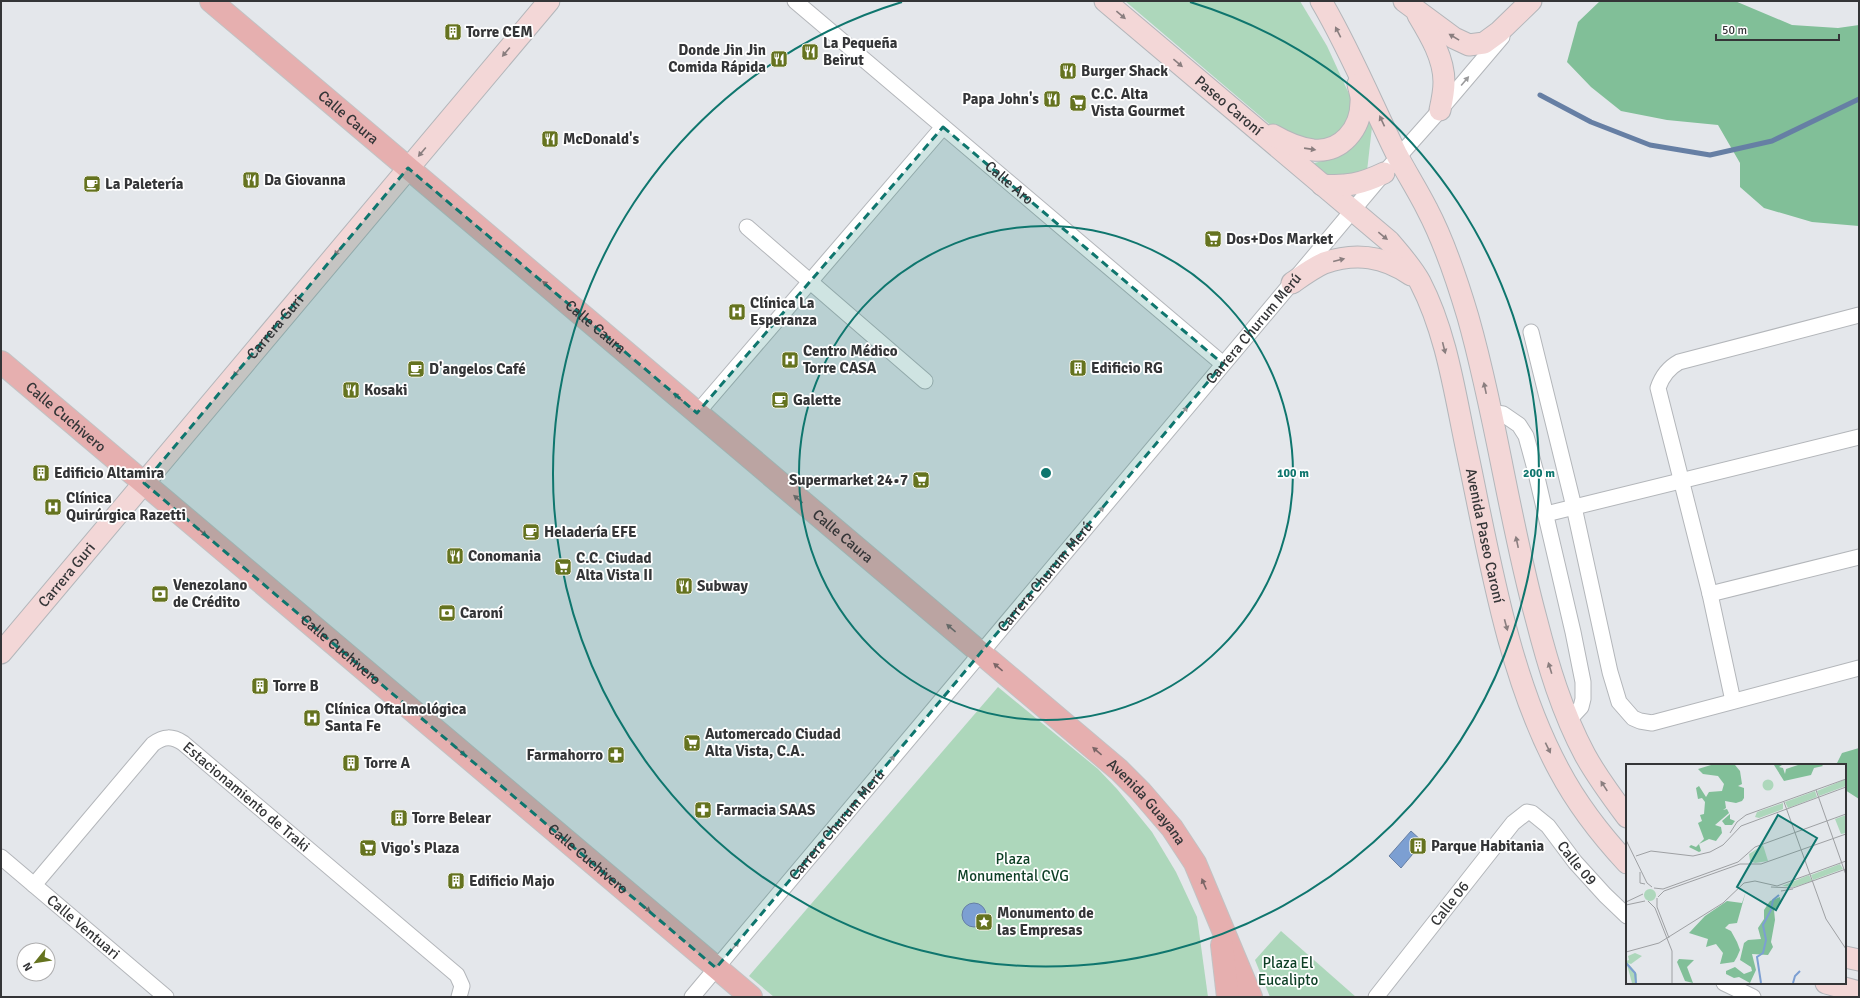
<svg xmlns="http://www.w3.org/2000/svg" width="1860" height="998" font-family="Signika,sans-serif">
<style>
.green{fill:#add7bb}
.forest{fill:#81bf98}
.water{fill:#7c9fd2;stroke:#667fa4}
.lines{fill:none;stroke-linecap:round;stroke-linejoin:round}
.stream{stroke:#667fa4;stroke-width:5}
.street-casing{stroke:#b3b6ba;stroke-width:17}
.secondary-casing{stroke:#b3b6ba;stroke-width:23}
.primary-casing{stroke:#c2c2c3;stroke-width:24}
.street{stroke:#fff;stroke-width:15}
.secondary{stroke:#f3d7d7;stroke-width:21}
.primary{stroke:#e6afaf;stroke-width:22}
.oneway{fill:#8a7e7f}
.oneway2{fill:#9a9a9b}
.oneway3{fill:#7b6667}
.marked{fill:#0f766e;fill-opacity:0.2;stroke:#0f766e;stroke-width:3;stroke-dasharray:8 5;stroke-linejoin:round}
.ring{fill:none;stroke:#0f766e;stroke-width:2}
.labels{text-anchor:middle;stroke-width:3.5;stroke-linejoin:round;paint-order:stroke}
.poi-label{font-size:15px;font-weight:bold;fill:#343537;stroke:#fff;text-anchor:start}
.street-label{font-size:15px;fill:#343537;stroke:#fff}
.park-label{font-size:15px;fill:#0c3e24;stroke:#fff}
.inset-river{fill:none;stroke:#7c9fd2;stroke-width:2}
.inset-road{fill:none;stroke:#9ea0a3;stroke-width:1}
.view{fill:#0f766e;fill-opacity:0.15;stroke:#0f766e;stroke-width:2}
.inset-edge{fill:none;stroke:#343537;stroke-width:2}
.centre{fill:#0f766e;stroke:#fff;stroke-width:2}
.ring-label{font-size:12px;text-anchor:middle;font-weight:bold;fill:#0f766e;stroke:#fff;stroke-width:3.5;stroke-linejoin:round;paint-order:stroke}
</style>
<rect width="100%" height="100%" fill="#e4e7eb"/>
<!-- green -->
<g class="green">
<path d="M 1125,1 L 1300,1 L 1327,46 L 1350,96 L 1351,104 L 1347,122 L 1332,140 L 1288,140 Z"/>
<path d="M 1368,119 L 1372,127 L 1367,171 L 1331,178 L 1309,164 C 1347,157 1346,149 1368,119 Z"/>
<path d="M 998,687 L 1098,769 L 1117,789 L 1152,832 L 1176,872 L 1197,917 L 1208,997 L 774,997 L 749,976 Z"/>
<path d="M 1281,931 L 1356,997 L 1270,997 L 1255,960 Z"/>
</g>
<!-- forest -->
<g class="forest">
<path d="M 1600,1 L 1735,1 L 1792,25 L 1838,28 L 1859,25 L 1859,226 L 1812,222 L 1764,208 L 1740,187 L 1740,163 L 1718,125 L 1667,120 L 1621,111 L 1591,87 L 1567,62 L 1578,22 Z"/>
<path d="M 1859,748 L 1859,799 L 1845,790 L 1845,765 L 1836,765 L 1842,753 Z"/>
</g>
<!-- water -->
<g class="water">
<path d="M 1411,831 L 1423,842 L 1401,868 L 1389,856 Z"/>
<circle cx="974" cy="915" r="12"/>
</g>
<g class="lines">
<!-- stream -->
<path class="stream" d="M 1540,95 L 1591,122 L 1650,145 L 1710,155 L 1772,141 L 1859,99"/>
<defs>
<g id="street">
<path id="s1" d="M 795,1 L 1223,364"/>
<path d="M 747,227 L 925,381"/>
<path d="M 1531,332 L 1574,507 L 1610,672 L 1619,702 L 1633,718 L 1640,721 L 1652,723 L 1859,668"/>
<path d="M 1490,412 L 1503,414 L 1519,425 L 1526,436 L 1535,469 L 1573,632 L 1583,682 L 1583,699 L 1581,707 L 1569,720"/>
<path d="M 697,413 L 943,127"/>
<path d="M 1546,514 L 1859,437"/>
<path d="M 1710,594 L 1859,557"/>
<path d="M 1733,701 L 1710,594 L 1658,388 C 1662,376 1668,368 1679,362 L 1859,315"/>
<path id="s2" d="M 1,857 L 166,997"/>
<path id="s3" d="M 34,885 L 153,744 C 164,736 172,736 183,743 L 457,975 L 462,986 L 459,997"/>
<path d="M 1724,983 L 1753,997"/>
<path id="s4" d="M 692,997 L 1384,173 L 1440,110 L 1502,37"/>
<path id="s5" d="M 1376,997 L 1513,823 L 1527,812 L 1532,813 L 1548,826 L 1575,862 L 1605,895 L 1627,916"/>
</g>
<g id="secondary">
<path id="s6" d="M 1105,1 L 1389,241 C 1400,254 1412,267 1420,282 C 1447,334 1455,395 1467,451 C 1489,555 1508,676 1559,770 C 1577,804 1601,835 1627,863"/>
<path d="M 1321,1 C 1350,50 1372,104 1397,155 C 1407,174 1418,191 1427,209 C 1445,243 1457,280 1468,317 C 1496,416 1509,519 1536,618 C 1548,665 1562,712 1585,755 C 1597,777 1612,797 1627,817"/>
<path d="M 1404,1 L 1454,38 L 1469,45 L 1484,43 L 1499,32 L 1531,1"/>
<path d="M 1418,15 C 1430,35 1444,58 1444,82 C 1444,92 1442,101 1440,110"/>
<path d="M 1273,135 C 1285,142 1298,148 1313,150 C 1341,153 1361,129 1361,102 C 1362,96 1359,90 1358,84"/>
<path d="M 1322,185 C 1347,187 1361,184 1384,173"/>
<path d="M 1292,283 C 1302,276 1313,268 1324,263 C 1356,252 1384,256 1411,275"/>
<path id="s7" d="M 1,653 L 549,1"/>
<path d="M 1845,957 L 1859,960"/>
<path d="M 1826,983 L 1859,992"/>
</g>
<g id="primary">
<path id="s8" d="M 211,1 L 1119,770 L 1141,792 L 1172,828 L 1195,863 L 1251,997"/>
<path id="s9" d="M 1,362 L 751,997"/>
<path d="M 1222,945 L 1228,997"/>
</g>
</defs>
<!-- street casing -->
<use href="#street" class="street-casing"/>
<!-- secondary casing -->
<use href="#secondary" class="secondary-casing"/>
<!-- primary casing -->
<use href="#primary" class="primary-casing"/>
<!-- street -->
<use href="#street" class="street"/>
<!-- secondary -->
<use href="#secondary" class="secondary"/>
<!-- primary -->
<use href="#primary" class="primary"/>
</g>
<!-- one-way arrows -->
<defs><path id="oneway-solid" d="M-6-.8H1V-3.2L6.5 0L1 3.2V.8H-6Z"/></defs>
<g class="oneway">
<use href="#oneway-solid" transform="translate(1121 15) rotate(40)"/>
<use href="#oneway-solid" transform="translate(1338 32) rotate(-117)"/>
<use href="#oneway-solid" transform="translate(1454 37) rotate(-149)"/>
<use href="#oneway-solid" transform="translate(506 52) rotate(130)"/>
<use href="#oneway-solid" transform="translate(1178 63) rotate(40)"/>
<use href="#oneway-solid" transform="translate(1382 121) rotate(-115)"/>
<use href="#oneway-solid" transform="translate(1310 149) rotate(8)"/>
<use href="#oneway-solid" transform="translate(422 152) rotate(130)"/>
<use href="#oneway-solid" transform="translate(1383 236) rotate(39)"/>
<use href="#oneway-solid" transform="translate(338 251) rotate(130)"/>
<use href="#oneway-solid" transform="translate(1339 260) rotate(-14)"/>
<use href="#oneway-solid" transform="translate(1444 348) rotate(76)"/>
<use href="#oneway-solid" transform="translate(237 372) rotate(130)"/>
<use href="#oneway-solid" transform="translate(1485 388) rotate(-102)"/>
<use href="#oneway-solid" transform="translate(1517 542) rotate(-102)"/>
<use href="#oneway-solid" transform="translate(1506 625) rotate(75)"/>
<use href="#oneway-solid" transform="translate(1550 668) rotate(-107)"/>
<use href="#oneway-solid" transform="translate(1548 748) rotate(64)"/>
<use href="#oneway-solid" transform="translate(1604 786) rotate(-123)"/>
</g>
<g class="oneway2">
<use href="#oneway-solid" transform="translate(1465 81) rotate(-50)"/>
<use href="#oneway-solid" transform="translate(1184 411) rotate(-50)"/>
<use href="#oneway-solid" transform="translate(1100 511) rotate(-50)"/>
<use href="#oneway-solid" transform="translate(891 760) rotate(-50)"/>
<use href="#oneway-solid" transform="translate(735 946) rotate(-50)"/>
</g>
<g class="oneway3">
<use href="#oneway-solid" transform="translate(547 285) rotate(-140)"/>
<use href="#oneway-solid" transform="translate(678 397) rotate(-140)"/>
<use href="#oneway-solid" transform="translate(798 499) rotate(-140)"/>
<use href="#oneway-solid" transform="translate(202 532) rotate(40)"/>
<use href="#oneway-solid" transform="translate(951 628) rotate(-140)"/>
<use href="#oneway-solid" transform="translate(998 667) rotate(-140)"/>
<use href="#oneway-solid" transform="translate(1097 751) rotate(-140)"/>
<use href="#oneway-solid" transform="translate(461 752) rotate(40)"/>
<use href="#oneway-solid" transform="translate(1204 884) rotate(-113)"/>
<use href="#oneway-solid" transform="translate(646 908) rotate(40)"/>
</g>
<!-- marked area -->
<path class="marked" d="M 943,127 L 1223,364 L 716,968 L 144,483 L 408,168 L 697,413 Z"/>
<!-- distance rings -->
<g class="ring">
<circle cx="1046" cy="473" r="247"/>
<path d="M1190 2A493 493 0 1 1 902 2"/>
</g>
<!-- icons -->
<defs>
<symbol id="building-square" viewBox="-11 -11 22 22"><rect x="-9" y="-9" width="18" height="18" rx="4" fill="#65731f" stroke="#fff"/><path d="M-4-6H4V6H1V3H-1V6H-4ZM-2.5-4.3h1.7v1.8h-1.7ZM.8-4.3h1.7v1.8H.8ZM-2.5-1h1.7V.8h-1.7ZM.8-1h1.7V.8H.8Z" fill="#fff"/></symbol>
<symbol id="restaurant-square" viewBox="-11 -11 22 22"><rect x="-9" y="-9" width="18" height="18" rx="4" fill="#65731f" stroke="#fff"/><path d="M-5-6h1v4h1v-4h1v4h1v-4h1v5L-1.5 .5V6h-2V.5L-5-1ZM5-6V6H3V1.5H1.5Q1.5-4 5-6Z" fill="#fff"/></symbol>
<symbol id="supermarket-square" viewBox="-11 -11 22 22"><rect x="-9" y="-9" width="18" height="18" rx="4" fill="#65731f" stroke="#fff"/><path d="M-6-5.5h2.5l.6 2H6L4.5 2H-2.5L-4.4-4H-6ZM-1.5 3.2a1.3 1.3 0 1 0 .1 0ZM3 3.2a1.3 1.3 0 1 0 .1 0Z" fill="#fff"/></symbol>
<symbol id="cafe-square" viewBox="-11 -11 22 22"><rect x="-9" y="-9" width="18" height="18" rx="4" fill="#65731f" stroke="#fff"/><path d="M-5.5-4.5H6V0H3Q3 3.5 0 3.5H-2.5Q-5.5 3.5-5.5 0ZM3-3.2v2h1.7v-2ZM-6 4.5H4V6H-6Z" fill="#fff"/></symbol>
<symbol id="hospital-square" viewBox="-11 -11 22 22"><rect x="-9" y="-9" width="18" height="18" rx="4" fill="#65731f" stroke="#fff"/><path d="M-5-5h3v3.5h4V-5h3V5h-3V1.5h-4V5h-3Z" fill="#fff"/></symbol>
<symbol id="bank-square" viewBox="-11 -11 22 22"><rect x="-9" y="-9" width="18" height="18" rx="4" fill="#65731f" stroke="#fff"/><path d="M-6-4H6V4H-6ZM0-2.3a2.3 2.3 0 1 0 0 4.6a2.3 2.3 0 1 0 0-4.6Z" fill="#fff"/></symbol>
<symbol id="pharmacy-square" viewBox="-11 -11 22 22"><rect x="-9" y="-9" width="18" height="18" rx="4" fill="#65731f" stroke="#fff"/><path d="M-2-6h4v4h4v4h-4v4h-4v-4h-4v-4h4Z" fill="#fff"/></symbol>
<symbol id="sight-square" viewBox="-11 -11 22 22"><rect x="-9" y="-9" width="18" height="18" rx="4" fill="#65731f" stroke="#fff"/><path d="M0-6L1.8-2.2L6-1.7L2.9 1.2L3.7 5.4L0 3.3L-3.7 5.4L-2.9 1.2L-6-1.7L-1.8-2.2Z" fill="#fff"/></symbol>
</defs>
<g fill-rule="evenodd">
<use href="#building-square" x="443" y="22" width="20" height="20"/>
<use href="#restaurant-square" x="800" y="42" width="20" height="20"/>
<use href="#restaurant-square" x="769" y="49" width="20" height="20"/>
<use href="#restaurant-square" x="1058" y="61" width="20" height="20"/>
<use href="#restaurant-square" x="1042" y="89" width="20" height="20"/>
<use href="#supermarket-square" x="1068" y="93" width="20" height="20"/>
<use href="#restaurant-square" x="540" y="129" width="20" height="20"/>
<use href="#restaurant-square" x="241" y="170" width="20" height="20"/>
<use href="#cafe-square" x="82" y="174" width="20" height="20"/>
<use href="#supermarket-square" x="1203" y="229" width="20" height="20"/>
<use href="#hospital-square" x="727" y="302" width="20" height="20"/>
<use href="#hospital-square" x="780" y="350" width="20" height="20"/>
<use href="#building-square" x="1068" y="358" width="20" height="20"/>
<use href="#cafe-square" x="406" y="359" width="20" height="20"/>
<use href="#restaurant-square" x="341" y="380" width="20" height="20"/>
<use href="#cafe-square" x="770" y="390" width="20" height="20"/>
<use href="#building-square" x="31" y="463" width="20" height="20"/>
<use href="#supermarket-square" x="911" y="470" width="20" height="20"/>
<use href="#hospital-square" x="43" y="497" width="20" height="20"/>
<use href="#cafe-square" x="521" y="522" width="20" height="20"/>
<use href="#restaurant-square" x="445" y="546" width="20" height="20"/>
<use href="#supermarket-square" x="553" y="557" width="20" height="20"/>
<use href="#restaurant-square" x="674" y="576" width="20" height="20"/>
<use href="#bank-square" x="150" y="584" width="20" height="20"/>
<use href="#bank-square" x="437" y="603" width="20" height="20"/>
<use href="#building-square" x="250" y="676" width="20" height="20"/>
<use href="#hospital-square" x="302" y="708" width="20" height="20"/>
<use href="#supermarket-square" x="682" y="733" width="20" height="20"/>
<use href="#pharmacy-square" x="606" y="745" width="20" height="20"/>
<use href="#building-square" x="341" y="753" width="20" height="20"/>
<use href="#pharmacy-square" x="693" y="800" width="20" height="20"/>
<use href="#building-square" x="389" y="808" width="20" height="20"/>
<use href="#building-square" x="1408" y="836" width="20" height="20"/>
<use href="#supermarket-square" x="358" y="838" width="20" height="20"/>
<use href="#building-square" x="446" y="871" width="20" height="20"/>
<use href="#sight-square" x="974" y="912" width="20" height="20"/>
</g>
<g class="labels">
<!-- poi labels -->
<g class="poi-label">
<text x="466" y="37">Torre CEM</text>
<text x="823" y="48">La Pequeña<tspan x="823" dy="17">Beirut</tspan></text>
<text x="766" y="55" text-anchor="end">Donde Jin Jin<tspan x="766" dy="17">Comida Rápida</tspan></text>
<text x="1081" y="76">Burger Shack</text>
<text x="1091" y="99">C.C. Alta<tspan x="1091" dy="17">Vista Gourmet</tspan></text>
<text x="1039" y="104" text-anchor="end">Papa John's</text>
<text x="563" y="144">McDonald's</text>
<text x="264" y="185">Da Giovanna</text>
<text x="105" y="189">La Paletería</text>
<text x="1226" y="244">Dos+Dos Market</text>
<text x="750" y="308">Clínica La<tspan x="750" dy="17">Esperanza</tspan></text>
<text x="803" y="356">Centro Médico<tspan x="803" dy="17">Torre CASA</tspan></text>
<text x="1091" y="373">Edificio RG</text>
<text x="429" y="374">D'angelos Café</text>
<text x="364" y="395">Kosaki</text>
<text x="793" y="405">Galette</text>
<text x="54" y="478">Edificio Altamira</text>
<text x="908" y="485" text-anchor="end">Supermarket 24•7</text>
<text x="66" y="503">Clínica<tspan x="66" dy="17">Quirúrgica Razetti</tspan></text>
<text x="544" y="537">Heladería EFE</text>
<text x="468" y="561">Conomania</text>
<text x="576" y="563">C.C. Ciudad<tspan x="576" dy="17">Alta Vista II</tspan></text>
<text x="173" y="590">Venezolano<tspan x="173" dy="17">de Crédito</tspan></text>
<text x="697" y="591">Subway</text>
<text x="460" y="618">Caroní</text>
<text x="273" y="691">Torre B</text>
<text x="325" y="714">Clínica Oftalmológica<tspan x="325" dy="17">Santa Fe</tspan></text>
<text x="705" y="739">Automercado Ciudad<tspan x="705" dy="17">Alta Vista, C.A.</tspan></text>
<text x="603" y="760" text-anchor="end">Farmahorro</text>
<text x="364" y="768">Torre A</text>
<text x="716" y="815">Farmacia SAAS</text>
<text x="412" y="823">Torre Belear</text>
<text x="1431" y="851">Parque Habitania</text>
<text x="381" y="853">Vigo's Plaza</text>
<text x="469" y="886">Edificio Majo</text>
<text x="997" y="918">Monumento de<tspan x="997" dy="17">las Empresas</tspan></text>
</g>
<!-- street labels -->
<g class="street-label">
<text dy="5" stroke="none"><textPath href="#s6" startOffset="162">Paseo Caroní</textPath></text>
<text dy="5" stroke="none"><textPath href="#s8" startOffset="180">Calle Caura</textPath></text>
<text dy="5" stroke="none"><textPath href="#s1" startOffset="281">Calle Aro</textPath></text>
<text dy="5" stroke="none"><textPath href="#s7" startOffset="426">Carrera Guri</textPath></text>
<text dy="5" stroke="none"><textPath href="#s8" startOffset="504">Calle Caura</textPath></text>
<text dy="5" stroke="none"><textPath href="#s4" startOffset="873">Carrera Churum Merú</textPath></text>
<text dy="5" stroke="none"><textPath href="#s9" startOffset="85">Calle Cuchivero</textPath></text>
<text dy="5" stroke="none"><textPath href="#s8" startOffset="828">Calle Caura</textPath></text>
<text dy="5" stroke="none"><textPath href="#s6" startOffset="686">Avenida Paseo Caroní</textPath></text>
<text dy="5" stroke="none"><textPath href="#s7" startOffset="102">Carrera Guri</textPath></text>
<text dy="5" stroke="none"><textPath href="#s4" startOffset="549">Carrera Churum Merú</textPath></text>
<text dy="5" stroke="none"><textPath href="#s9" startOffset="445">Calle Cuchivero</textPath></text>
<text dy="5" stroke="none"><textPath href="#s3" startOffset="300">Estacionamiento de Traki</textPath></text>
<text dy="5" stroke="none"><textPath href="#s8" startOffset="1232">Avenida Guayana</textPath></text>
<text dy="5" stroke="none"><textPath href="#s4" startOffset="225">Carrera Churum Merú</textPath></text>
<text dy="5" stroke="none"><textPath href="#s9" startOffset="769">Calle Cuchivero</textPath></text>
<text dy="5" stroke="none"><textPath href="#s5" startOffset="312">Calle 09</textPath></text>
<text dy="5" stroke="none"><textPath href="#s5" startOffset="119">Calle 06</textPath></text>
<text dy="5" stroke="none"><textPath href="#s2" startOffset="108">Calle Ventuari</textPath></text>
</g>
<!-- park labels -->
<g class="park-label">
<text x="1013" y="864">Plaza<tspan x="1013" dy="17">Monumental CVG</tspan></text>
<text x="1288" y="968">Plaza El<tspan x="1288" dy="17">Eucalipto</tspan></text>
</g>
</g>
<!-- overview -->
<g transform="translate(1626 764)">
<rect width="220" height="220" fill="#e4e7eb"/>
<path d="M 220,15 L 220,22 L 193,32 L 191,27 ZM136.5 21a5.5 5.5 0 1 1 11 0a5.5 5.5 0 1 1-11 0ZM 189,27 L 191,33 L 162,44 L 159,38 ZM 157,39 L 157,45 L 133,54 L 129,53 L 131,48 ZM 220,51 L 220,69 L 215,70 L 209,55 ZM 137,81 L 142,97 L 129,99 L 124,97 L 123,90 ZM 214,100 L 217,105 L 187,116 L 185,111 ZM 183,111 L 186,117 L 168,123 L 156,122 ZM18 131a6 6 0 1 1 12 0a6 6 0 1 1-12 0ZM 9,189 L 16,192 L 5,200 L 2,199 L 11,210 L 11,219 L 6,219 L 0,197 L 3,196 L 2,192 Z" fill="#add7bb"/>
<path d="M 85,1 L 109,1 L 114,7 L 116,20 L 112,22 L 118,24 L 118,34 L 116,37 L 110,39 L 99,37 L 100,44 L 97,46 L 101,45 L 103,49 L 89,61 L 95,63 L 96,69 L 90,77 L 83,75 L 73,80 L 75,87 L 73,88 L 63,83 L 65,81 L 70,83 L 78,75 L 72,59 L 76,57 L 74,51 L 78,50 L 79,38 L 76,34 L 72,35 L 70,24 L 73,22 L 80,33 L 83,28 L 96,27 L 98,20 L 92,12 L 77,10 L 72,5 ZM 148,1 L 156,1 L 153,3 L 157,4 L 159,10 L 160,5 L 172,1 L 196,1 L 197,2 L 188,4 L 185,11 L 158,17 ZM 104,50 L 104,55 L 109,57 L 106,61 L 99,61 L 96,57 ZM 120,127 L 111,159 L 103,160 L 99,164 L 105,167 L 111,178 L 114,186 L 111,193 L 108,198 L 94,200 L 97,189 L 90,180 L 80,183 L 82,175 L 63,169 L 79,152 L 101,137 L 116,139 ZM 154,133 L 155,139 L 148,146 L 149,156 L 145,178 L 147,183 L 142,191 L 126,190 L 130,206 L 124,219 L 113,213 L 108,214 L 100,210 L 100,207 L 109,203 L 118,210 L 126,207 L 125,203 L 114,196 L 118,179 L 122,176 L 135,175 L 132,164 L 138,155 L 138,146 L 144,137 ZM 53,195 L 68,196 L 61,203 L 67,219 L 59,217 L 51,198 Z" fill="#81bf98"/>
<path class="inset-river" d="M 0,199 L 9,209 L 10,219M 135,219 L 131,193 L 137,189 L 140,176 L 137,161 L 145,146 L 147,136 L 153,131M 167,219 L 169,212 L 174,207"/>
<path class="inset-road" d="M 190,26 L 220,111M 158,38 L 200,155 L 220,185M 104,69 L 111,58 L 120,51 L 220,15M 0,76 L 21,119 L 26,123M 10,92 L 25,87 L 67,92 L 84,88 L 97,81 L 115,62 L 220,23M 14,108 L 14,119 L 19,120M 145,123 L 167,124 L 220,105M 28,124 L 37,125 L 112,98 L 129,83 L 220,50M 155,127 L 167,125M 32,133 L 38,127 L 114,100 L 135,100 L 220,70M 31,134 L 31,143 L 43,174M 22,137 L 29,144 L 46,187 L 46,219M 0,138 L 17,130M 0,141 L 19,137M 0,188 L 33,179 L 97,139 L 118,119 L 129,117 L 151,122 L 220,97"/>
<path class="view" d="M 152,51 L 191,74 L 150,146 L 111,123 Z"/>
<rect width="220" height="220" class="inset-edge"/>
</g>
<circle cx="1046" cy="473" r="6" class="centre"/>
<g class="ring-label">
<text x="1293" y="477">100 m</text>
<text x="1539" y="477">200 m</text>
</g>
<!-- border -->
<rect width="1860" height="998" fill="none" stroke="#343537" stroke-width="4"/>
<!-- north arrow -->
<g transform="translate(36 962) rotate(240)"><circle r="19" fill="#ffffff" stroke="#aeaeaf"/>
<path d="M0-3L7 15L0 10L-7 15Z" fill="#65731f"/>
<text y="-6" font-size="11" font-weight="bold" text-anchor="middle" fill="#343537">N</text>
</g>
<!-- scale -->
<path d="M1716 34v6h123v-6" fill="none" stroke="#343537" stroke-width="2"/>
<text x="1722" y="34" font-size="12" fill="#343537" stroke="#ffffff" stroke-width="3" paint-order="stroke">50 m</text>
</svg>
